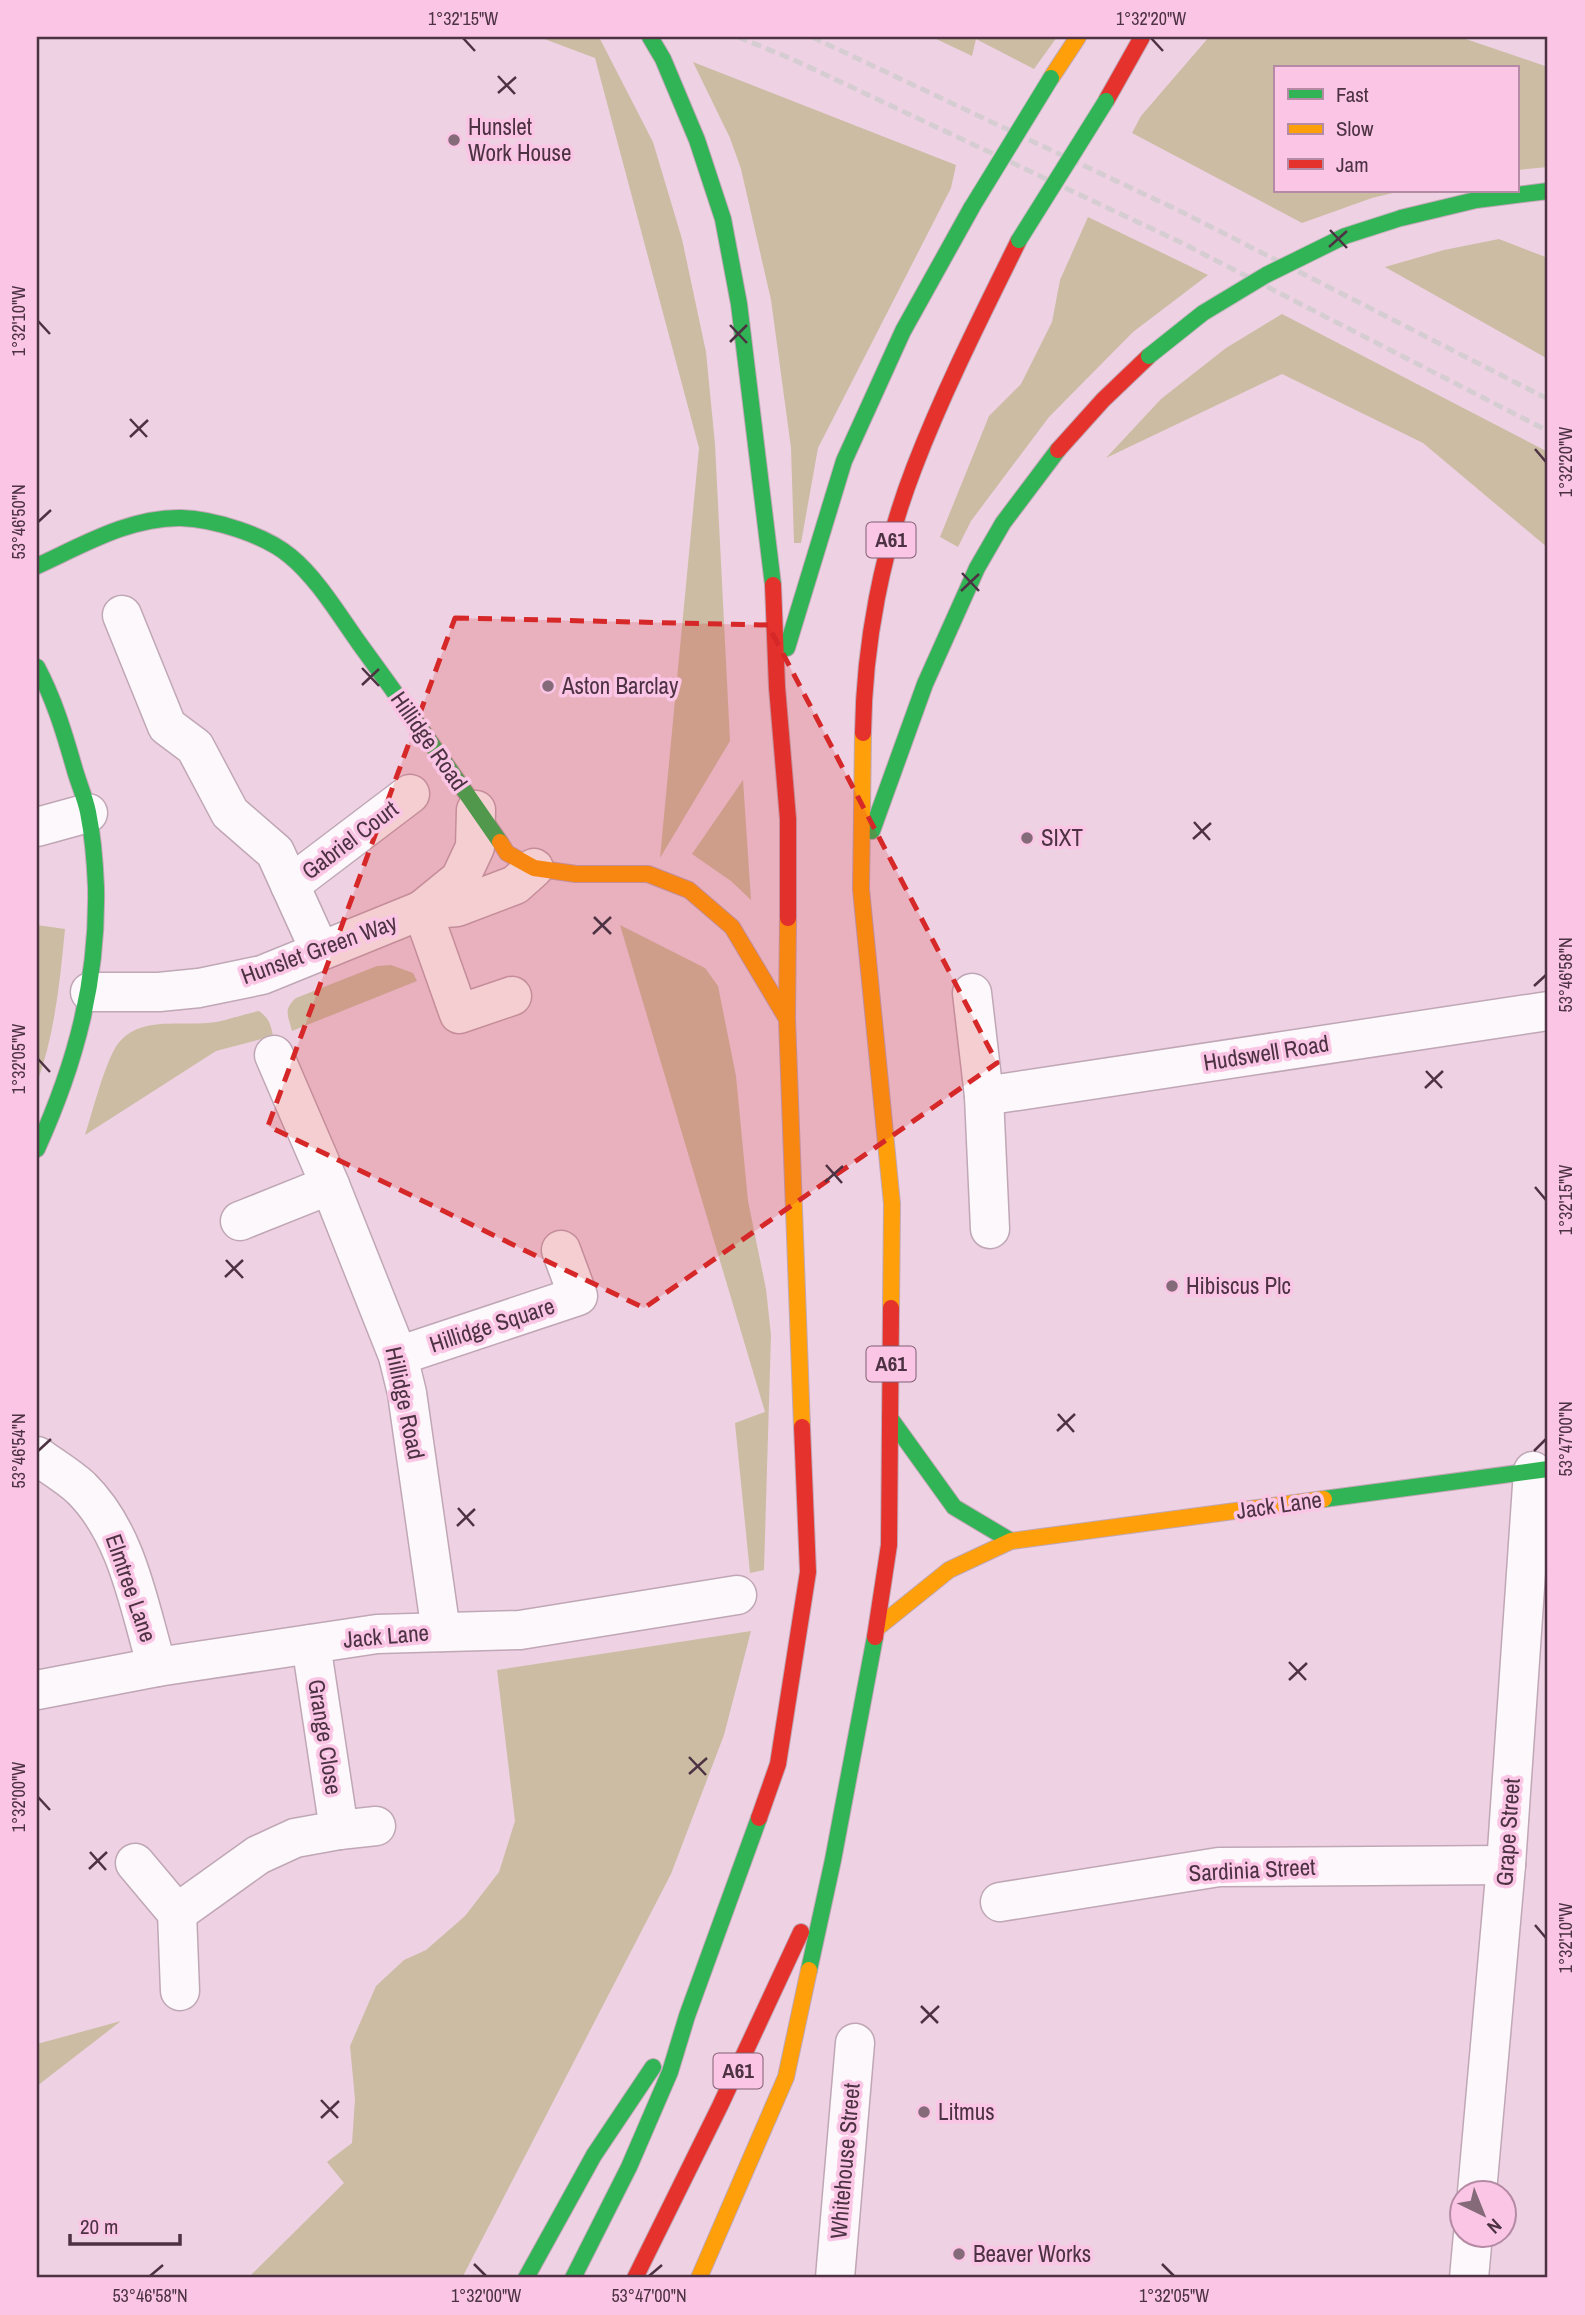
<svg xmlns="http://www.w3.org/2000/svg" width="1585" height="2315" font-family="'Archivo Narrow',sans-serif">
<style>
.green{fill:#ccbca4}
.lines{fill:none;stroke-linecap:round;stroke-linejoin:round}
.street-casing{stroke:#c0a7b6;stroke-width:41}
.fast-casing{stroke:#c0a7b6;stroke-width:18}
.slow-casing{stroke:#c0a7b6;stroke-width:18}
.jam-casing{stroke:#c0a7b6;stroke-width:18}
.street{stroke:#fcf8fb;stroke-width:38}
.fast{stroke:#30b455;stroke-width:16}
.slow{stroke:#ff9f0a;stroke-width:16}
.jam{stroke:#e5322d;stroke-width:16}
.rail{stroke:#d6cdd2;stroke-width:5;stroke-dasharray:10 5;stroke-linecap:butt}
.fast-bridge-casing{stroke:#c7b7c1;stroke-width:18;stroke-linecap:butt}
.fast-bridge{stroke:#30b455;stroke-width:16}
.marked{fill:#d62828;fill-opacity:0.2;stroke:#d62828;stroke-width:5;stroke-dasharray:14 9;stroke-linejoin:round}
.ticks{fill:none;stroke:#4c3242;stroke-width:2.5}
.poi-dot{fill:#856a7a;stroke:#fbc5e5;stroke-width:2.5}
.labels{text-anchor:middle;stroke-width:7;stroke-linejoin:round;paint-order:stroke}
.shield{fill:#fbc5e5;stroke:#805e73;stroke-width:2}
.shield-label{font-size:21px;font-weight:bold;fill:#4c3242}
.poi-label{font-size:23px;fill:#4c3242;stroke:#fbc5e5;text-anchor:start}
.street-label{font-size:23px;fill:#4c3242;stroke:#fbc5e5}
.neatline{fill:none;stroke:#4c3242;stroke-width:2.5}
.ticks-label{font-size:18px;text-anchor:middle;fill:#4c3242}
</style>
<rect width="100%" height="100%" fill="#eed2e3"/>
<!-- green -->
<g class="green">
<path d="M 539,37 L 599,37 L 653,142 L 682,239 L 706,352 L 715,444 L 730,741 L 660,858 L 699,448 L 595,58 Z"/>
<path d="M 932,37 L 1057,37 L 1034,69 L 976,39 L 972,56 Z"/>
<path d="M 1209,37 L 1460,37 L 1548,67 L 1548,167 L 1517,170 L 1517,68 L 1275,68 L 1275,191 L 1401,191 L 1372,198 L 1302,223 L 1132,133 L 1141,116 Z"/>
<path d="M 693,62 L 956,165 L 951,188 L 818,448 L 801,543 L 794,543 L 791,448 L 771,300 L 741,169 L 730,138 Z"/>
<path d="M 1088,217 L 1208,275 L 1133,332 L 1049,417 L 971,521 L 958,547 L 940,537 L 989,416 L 1021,384 L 1052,322 L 1060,280 Z"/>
<path d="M 1499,239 L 1548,258 L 1548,359 L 1385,267 L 1444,250 Z"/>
<path d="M 1282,314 L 1548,452 L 1548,548 L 1423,443 L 1282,374 L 1106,458 L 1161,399 L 1226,348 Z"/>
<path d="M 743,780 L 751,900 L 731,881 L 692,854 Z"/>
<path d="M 37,925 L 65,929 C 60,981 55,1033 37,1083 Z"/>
<path d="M 620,925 L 705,968 L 718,986 L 736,1076 L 748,1201 L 766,1289 L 771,1335 L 764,1570 L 750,1573 L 735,1423 L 765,1412 Z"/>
<path d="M 391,965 L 413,973 L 417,981 L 292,1031 C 288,1015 283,1010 296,998 L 377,966 Z"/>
<path d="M 259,1011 C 269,1018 271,1025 273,1036 L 216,1051 L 85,1135 C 93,1110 102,1074 113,1052 C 133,1012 181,1028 216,1022 C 231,1019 244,1014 259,1011 Z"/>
<path d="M 751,1631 L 724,1735 L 671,1874 L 462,2278 L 248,2278 L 344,2183 L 327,2162 L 352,2143 L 355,2099 L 350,2046 L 376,1986 L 404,1960 L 426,1950 L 465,1916 L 499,1872 L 515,1821 L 497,1670 Z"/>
<path d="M 121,2021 L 37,2086 L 37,2044 Z"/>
</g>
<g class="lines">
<defs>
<g id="street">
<path d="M 122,615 L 167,726 L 195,747 L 230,813 L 275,852 L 320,951"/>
<path d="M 37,827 L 88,813"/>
<path d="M 290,885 L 410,794"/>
<path d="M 422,910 L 459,1014 L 512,996"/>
<path d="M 422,910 L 460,879 L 475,847 L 476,810"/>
<path d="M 90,992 L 159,992 L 199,988 L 262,975 L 422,910 L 457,907 L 515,885 L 534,868"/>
<path d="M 972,993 L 984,1096 L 990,1229"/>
<path d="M 274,1055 L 330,1185 L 398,1356 L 407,1393 L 441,1632"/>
<path d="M 984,1096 L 1548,1011"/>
<path d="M 240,1221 L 330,1185"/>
<path d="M 398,1356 L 578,1296 L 561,1250"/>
<path d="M 37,1456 C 51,1466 68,1476 81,1488 C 128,1534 139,1607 157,1667"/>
<path d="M 37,1690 L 157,1667 L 377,1634 L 520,1630 L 737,1595"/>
<path d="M 339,1830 L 376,1826"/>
<path d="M 135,1863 L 177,1913 L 180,1991"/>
<path d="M 1000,1902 L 1219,1867 L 1506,1865"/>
<path d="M 177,1913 L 258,1855 L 295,1838 L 339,1830 L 311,1644"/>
<path d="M 1477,2192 L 1506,1865 L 1533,1471"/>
<path d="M 835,2278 L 855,2043"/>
<path d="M 1469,2278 L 1473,2234"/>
</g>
<g id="fast">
<path d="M 650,37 L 663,59 L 697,140 L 723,219 L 739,304 L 773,585"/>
<path d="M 1401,218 L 1476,200 L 1548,191"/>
<path d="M 37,566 C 83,545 130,517 181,518 C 214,519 265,535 290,556 C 317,578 339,615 359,643 C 407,709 454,775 500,842"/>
<path d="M 787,648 L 844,461 L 903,331 L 972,207"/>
<path d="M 37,667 C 54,699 64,732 74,767 C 78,782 85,797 88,812 C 93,837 95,862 96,887 C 98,981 76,1063 37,1149"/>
<path d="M 872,831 L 925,684 L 977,568 L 1003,523 L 1058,450"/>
<path d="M 890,1418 L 954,1507 L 1011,1541"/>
<path d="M 1324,1499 L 1548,1469"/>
<path d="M 809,1970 L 833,1860 L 875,1637"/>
<path d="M 526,2278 L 594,2155 L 653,2067"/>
<path d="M 573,2278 L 629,2167 L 670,2072 L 687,2016 L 759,1818"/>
</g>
<g id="slow">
<path d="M 1051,78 L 1078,37"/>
<path d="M 863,733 L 861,889 L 892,1204 L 891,1308"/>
<path d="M 500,842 L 507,853 L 534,868 L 576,874 L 648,874 L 689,890 L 732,927 L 787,1019"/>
<path d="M 788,918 L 787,1019 L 802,1427"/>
<path d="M 877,1628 L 949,1570 L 1011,1541 L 1324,1499"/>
<path d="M 699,2278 L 786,2077 L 809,1970"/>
</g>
<g id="jam">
<path d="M 1106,101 L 1142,37"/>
<path d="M 1058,450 L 1103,400 L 1149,356"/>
<path d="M 773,585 L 777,687 L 788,819 L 788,918"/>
<path d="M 863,733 C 864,644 882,551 914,468 C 944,390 982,315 1019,240"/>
<path d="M 875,1637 L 889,1545 L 891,1308"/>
<path d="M 759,1818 L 778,1764 L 808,1572 L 802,1427"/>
<path d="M 635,2278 L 720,2106 L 801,1932"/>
</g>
</defs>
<!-- street casing -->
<use href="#street" class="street-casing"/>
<!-- fast casing -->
<use href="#fast" class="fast-casing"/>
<!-- slow casing -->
<use href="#slow" class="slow-casing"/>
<!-- jam casing -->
<use href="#jam" class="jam-casing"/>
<!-- street -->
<use href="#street" class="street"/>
<!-- fast -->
<use href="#fast" class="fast"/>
<!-- slow -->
<use href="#slow" class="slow"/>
<!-- jam -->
<use href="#jam" class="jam"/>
<!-- rail -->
<g class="rail">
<path d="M 738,37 L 792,59 L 1180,242 L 1548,431"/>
<path d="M 812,37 L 1184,213 L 1548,399"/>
</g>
<defs>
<g id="fast-bridge">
<path d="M 972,207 L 1051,78"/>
<path d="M 1019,240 L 1106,101"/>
<path d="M 1149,356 L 1203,313 L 1266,275 L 1345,236 L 1401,218"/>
</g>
</defs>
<!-- fast-bridge casing -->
<use href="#fast-bridge" class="fast-bridge-casing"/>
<!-- fast-bridge -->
<use href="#fast-bridge" class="fast-bridge"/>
</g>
<!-- marked area -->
<path class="marked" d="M 455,618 L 768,625 L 997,1063 L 644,1308 L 268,1126 Z"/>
<!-- ticks -->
<path class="ticks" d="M 463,38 L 475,51M 1151,38 L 1163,51M 498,76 L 515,94M 498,93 L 516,77M 1330,230 L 1347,248M 1329,247 L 1347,231M 38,321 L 50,334M 730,325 L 747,343M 730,342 L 747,325M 130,419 L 147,437M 130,437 L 148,420M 1535,449 L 1546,462M 38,522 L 51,510M 962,573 L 979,591M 961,591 L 979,574M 362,668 L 379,686M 362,685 L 379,669M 1194,822 L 1210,840M 1193,839 L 1211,823M 594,917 L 611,934M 593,934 L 611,917M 1534,986 L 1546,975M 38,1059 L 50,1072M 1426,1071 L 1442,1088M 1425,1088 L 1443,1071M 826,1165 L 842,1183M 825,1182 L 843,1166M 1535,1187 L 1546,1200M 226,1260 L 243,1278M 225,1277 L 243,1260M 1058,1414 L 1074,1432M 1057,1431 L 1075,1414M 38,1451 L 51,1439M 1534,1451 L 1546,1439M 458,1508 L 474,1526M 457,1526 L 475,1509M 1289,1662 L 1306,1680M 1289,1680 L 1307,1663M 689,1757 L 706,1775M 689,1774 L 707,1758M 38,1797 L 50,1810M 90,1852 L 106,1870M 89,1869 L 107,1852M 1535,1925 L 1546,1938M 921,2006 L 938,2023M 921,2023 L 939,2006M 321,2100 L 338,2118M 321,2118 L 339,2101M 474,2264 L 486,2276M 1162,2264 L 1174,2276M 150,2276 L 163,2265M 649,2276 L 662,2265"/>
<!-- markers -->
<g class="poi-dot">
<circle cx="454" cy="140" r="7"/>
<circle cx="548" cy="686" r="7"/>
<circle cx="1027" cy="838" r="7"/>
<circle cx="1172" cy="1286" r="7"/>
<circle cx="924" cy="2112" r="7"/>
<circle cx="959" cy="2254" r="7"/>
</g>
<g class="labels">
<!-- shield labels -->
<g class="shield">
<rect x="866.5" y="522.5" width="49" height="35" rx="5"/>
<rect x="866.5" y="1346.5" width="49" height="35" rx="5"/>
<rect x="713.5" y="2053.5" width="49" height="35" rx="5"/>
</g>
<g class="shield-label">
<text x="891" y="547">A61</text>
<text x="891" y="1371">A61</text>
<text x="738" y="2078">A61</text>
</g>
<!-- poi labels -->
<g class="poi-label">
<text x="468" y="135">Hunslet<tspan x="468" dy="26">Work House</tspan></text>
<text x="562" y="694">Aston Barclay</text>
<text x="1041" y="846">SIXT</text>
<text x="1186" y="1294">Hibiscus Plc</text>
<text x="938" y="2120">Litmus</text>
<text x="973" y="2262">Beaver Works</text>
</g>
<!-- street labels -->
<g class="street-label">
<text transform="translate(429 741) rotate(55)" y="8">Hillidge Road</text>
<text transform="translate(350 840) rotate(-37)" y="8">Gabriel Court</text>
<text transform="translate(319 949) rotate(-20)" y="8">Hunslet Green Way</text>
<text transform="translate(1266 1053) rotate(-9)" y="8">Hudswell Road</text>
<text transform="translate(492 1325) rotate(-18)" y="8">Hillidge Square</text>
<text transform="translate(405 1403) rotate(78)" y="8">Hillidge Road</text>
<text transform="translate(1279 1505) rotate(-8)" y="8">Jack Lane</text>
<text transform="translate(131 1588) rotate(71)" y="8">Elmtree Lane</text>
<text transform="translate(386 1636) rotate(-5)" y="8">Jack Lane</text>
<text transform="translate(325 1737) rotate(81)" y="8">Grange Close</text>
<text transform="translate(1508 1832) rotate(-86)" y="8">Grape Street</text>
<text transform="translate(1252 1870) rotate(-3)" y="8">Sardinia Street</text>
<text transform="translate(845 2161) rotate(-85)" y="8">Whitehouse Street</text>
</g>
</g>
<!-- border -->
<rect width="1585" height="2315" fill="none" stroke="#fbc5e5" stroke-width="77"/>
<!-- legend -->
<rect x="1274" y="66" width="245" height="126" fill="#fbc5e5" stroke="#b58aa4" stroke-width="2"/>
<rect x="1288" y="89" width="35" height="10" fill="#30b455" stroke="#b58aa4" stroke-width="2"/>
<text x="1336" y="102" font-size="21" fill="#4c3242">Fast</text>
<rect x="1288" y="124" width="35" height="10" fill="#ff9f0a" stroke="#b58aa4" stroke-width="2"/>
<text x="1336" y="136" font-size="21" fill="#4c3242">Slow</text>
<rect x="1288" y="159" width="35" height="10" fill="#e5322d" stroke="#b58aa4" stroke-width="2"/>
<text x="1336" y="172" font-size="21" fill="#4c3242">Jam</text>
<!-- north arrow -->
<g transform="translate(1483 2214) rotate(137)"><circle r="33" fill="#fbc5e5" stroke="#b58aa4" stroke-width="2"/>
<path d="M0-5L12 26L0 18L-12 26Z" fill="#856a7a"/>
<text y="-10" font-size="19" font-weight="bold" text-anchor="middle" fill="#4c3242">N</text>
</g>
<!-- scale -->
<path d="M70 2234v10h110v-10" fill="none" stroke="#4c3242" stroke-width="3.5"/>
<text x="80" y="2234" font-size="21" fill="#4c3242" stroke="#fbc5e5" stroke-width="5" paint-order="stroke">20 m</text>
<rect x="38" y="38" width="1508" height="2238" class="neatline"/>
<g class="ticks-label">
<text x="463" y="25">1°32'15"W</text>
<text x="1151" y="25">1°32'20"W</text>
<text transform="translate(19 321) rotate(-90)" y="6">1°32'10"W</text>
<text transform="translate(1566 462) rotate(-90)" y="6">1°32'20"W</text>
<text transform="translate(19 522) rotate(-90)" y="6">53°46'50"N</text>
<text transform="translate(1566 975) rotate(-90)" y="6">53°46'58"N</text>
<text transform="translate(19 1059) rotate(-90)" y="6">1°32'05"W</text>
<text transform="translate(1566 1200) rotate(-90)" y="6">1°32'15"W</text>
<text transform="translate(1566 1439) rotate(-90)" y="6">53°47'00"N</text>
<text transform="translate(19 1451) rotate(-90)" y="6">53°46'54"N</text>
<text transform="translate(19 1797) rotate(-90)" y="6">1°32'00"W</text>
<text transform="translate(1566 1938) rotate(-90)" y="6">1°32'10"W</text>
<text x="150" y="2302">53°46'58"N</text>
<text x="486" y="2302">1°32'00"W</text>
<text x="649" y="2302">53°47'00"N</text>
<text x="1174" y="2302">1°32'05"W</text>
</g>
</svg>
